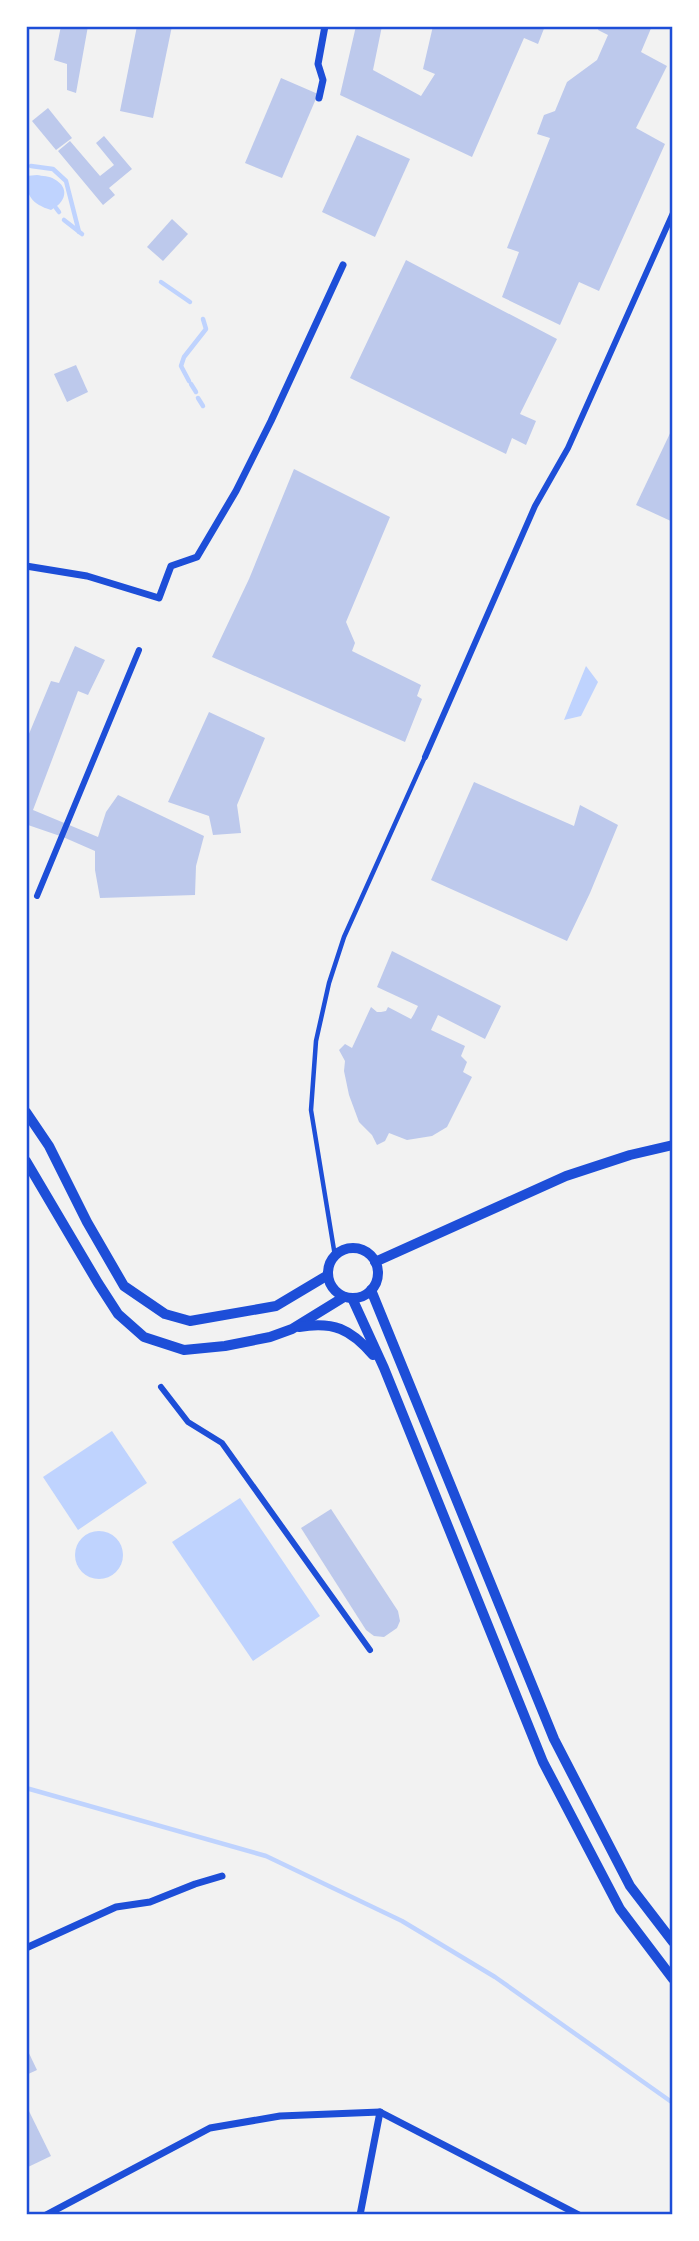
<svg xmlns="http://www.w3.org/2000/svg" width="699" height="2241" font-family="Commissioner,sans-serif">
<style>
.water{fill:#bfd3fe}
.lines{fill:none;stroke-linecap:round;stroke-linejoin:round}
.stream{stroke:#bfd3fe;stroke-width:4.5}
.building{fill:#bdc9ec}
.service{stroke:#1d4ed8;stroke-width:4.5}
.pedestrian{stroke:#1d4ed8;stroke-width:6}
.minor{stroke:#1d4ed8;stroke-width:7}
.tertiary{stroke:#1d4ed8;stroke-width:10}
.neatline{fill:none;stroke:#1d4ed8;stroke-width:2.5}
</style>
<rect width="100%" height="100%" fill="#f2f2f2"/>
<!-- water -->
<g class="water">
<path d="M 37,175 C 42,176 50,176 54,179 C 71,188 65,203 51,210 C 32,204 26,196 26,176 Z"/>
<path d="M 586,666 L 598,682 L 581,716 L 564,720 Z"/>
<path d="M 112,1431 L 147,1483 L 78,1530 L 43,1477 Z"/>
<path d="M 240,1498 L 320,1616 L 253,1661 L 172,1542 Z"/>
<circle cx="99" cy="1555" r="24"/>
</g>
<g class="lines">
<!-- stream -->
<g class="stream">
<path d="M 31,166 L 53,169 L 66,181 L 79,232"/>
<path d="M 56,208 L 59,212"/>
<path d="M 64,220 L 82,234"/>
<path d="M 161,282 L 190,302"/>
<path d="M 189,381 L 181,366 L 184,357 L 206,329 L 203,319"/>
<path d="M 191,384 L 196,392"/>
<path d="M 198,398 L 203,406"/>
<path d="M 26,1788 L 266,1856 L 402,1921 L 495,1977 L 673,2103"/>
</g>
</g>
<!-- building -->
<g class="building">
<path d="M 61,26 L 88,26 L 76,93 L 67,90 L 67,64 L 54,60 Z"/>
<path d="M 137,26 L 172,26 L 153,118 L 120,111 Z"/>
<path d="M 356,26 L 382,26 L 373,70 L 421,96 L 435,74 L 423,69 L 433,26 L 545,26 L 538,44 L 524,38 L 472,157 L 340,95 Z"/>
<path d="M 599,26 L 652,26 L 641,52 L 667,66 L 636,128 L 665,144 L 599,291 L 579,282 L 560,325 L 502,297 L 519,252 L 507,248 L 550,138 L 537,134 L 544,115 L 555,111 L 567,82 L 597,60 L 608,35 L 598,30 Z"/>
<path d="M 281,78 L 318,94 L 282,178 L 245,163 Z"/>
<path d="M 48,108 L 72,138 L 56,150 L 32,121 Z"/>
<path d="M 357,135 L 410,159 L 375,237 L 322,212 Z"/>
<path d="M 104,136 L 132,169 L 109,188 L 115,195 L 103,205 L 58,151 L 70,141 L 100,176 L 114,165 L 96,143 Z"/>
<path d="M 172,219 L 188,234 L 163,261 L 147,247 Z"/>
<path d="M 406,260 L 557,339 L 520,414 L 536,421 L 526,445 L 512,438 L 506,454 L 350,378 Z"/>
<path d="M 76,365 L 88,392 L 67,402 L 54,374 Z"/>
<path d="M 673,427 L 673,522 L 636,505 Z"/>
<path d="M 294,469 L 390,517 L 346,622 L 355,643 L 352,651 L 421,685 L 417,696 L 422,699 L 405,742 L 212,657 L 249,579 Z"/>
<path d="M 75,646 L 105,660 L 88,695 L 78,691 L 33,810 L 98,837 L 106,812 L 118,795 L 204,836 L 196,866 L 195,895 L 100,898 L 95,870 L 95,851 L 63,837 L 28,825 L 26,830 L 26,741 L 51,681 L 59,683 Z"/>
<path d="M 209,712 L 265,738 L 237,805 L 241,833 L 213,835 L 209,816 L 168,802 Z"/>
<path d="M 474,782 L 574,826 L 580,805 L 618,825 L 590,893 L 567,941 L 431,880 Z"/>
<path d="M 392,951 L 501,1006 L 485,1039 L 438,1015 L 431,1030 L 465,1046 L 461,1056 L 467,1062 L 463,1072 L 472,1077 L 447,1127 L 432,1136 L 407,1140 L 389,1133 L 385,1141 L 377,1145 L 372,1135 L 359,1122 L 349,1095 L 344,1071 L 345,1061 L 339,1050 L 345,1044 L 352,1048 L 371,1007 L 377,1012 L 381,1012 L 386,1011 L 388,1007 L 411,1019 L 414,1014 L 418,1006 L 377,987 Z"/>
<path d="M 331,1509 L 398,1611 L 400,1621 L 397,1628 L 384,1637 L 374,1636 L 366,1630 L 301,1528 Z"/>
<path d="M 26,2047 L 37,2070 L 26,2075 Z"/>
<path d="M 26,2105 L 51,2156 L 26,2168 Z"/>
</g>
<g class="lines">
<!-- service -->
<path class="service" d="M 335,1256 L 311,1110 L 316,1041 L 329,983 L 344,937 L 425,757"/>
<!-- pedestrian -->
<g class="pedestrian">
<path d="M 425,757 L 535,506 L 568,448 L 673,213"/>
<path d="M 37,896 L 139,650"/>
<path d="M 161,1387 L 188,1422 L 222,1443 L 370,1650"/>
</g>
<!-- minor -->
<g class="minor">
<path d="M 319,98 L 323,80 L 318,64 L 325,26"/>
<path d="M 26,566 L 87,576 L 159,598 L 171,566 L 197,557 L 236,491 L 271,421 L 343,265"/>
<path d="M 26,1948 L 116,1907 L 150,1902 L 195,1884 L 222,1876"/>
<path d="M 46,2215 L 210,2128 L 280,2116 L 380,2112 L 579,2215"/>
<path d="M 360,2215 L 380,2112"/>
</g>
<!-- tertiary -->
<g class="tertiary">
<path d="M 26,1112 L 49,1146 L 87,1222 L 124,1286 L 165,1314 L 190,1321 L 276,1306 L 328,1275"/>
<path d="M 26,1161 L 98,1283 L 118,1314 L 144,1337 L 184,1350 L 225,1346 L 270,1337 L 292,1329 L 344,1297"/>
<circle cx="353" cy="1273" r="25"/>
<path d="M 375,1262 L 566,1176 L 630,1155 L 673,1145"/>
<path d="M 371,1290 L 554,1739 L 630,1886 L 673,1942"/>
<path d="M 352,1298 L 384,1368 L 543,1762 L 620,1909 L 673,1979"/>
<path d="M 299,1327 C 333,1321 351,1329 373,1355"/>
</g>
</g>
<!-- border -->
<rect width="699" height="2241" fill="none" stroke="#ffffff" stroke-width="56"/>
<rect x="28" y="28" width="643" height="2185" class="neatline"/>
</svg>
